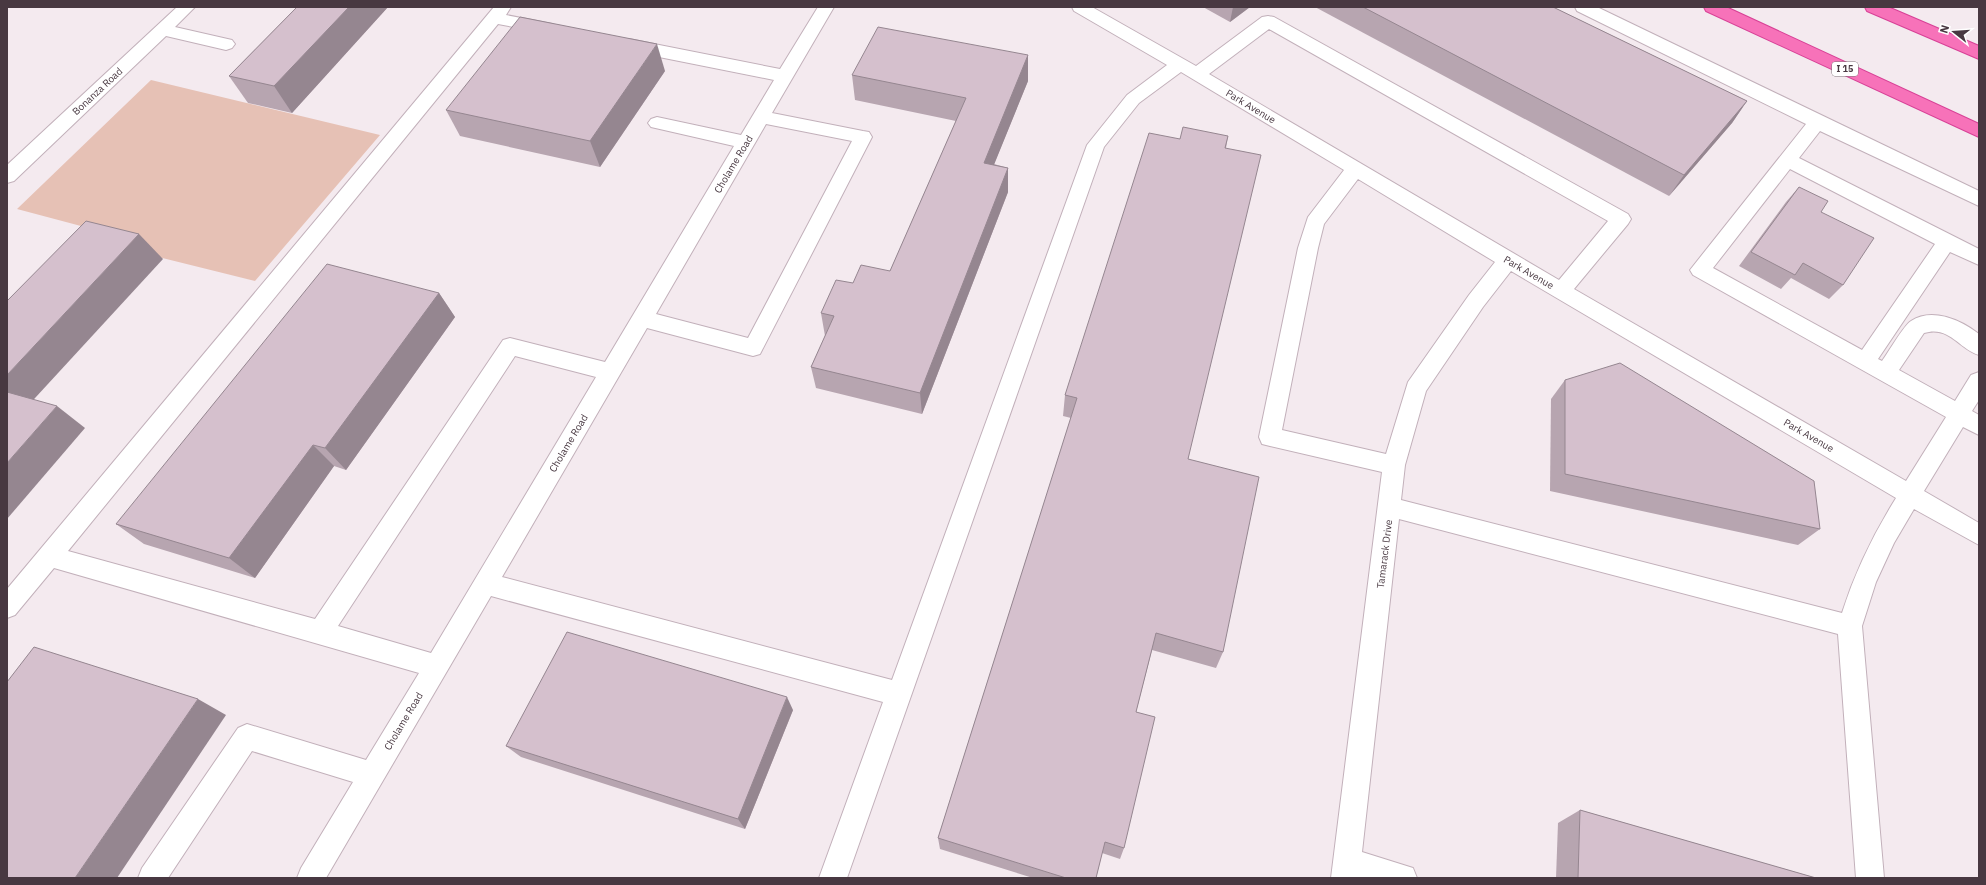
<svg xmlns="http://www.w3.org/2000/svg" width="1986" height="885" font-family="'IBM Plex Sans',sans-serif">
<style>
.green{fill:#e6c1b5}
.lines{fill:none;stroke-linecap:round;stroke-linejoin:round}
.minor-casing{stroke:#c2b0ba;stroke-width:2}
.highway-casing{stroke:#d74196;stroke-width:2}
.minor{fill:#fff;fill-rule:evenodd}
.highway{fill:#f772b9;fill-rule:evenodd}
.wall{fill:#b7a5b0}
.shaded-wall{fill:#958690}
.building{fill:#d5c0cd;stroke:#958690}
.labels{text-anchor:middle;stroke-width:3.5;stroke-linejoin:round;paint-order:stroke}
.shield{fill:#fff;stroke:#7f747a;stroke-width:1}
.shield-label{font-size:9px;font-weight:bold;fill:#483841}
.street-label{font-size:10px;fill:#483841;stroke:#fff}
</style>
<rect width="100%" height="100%" fill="#f4eaef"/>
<!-- green -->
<path class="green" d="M 151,80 L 380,135 L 255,281 L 110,245 L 96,230 L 17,209 Z"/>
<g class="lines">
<defs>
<g id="minor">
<path d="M 177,7 L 195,7 L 175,27 L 232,40 L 235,44 L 232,48 L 226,50 L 166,36 L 14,181 L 7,183 L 7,165 Z"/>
<path d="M 494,7 L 511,7 L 506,15 L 552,24 L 554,28 L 552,32 L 546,33 L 498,24 L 68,551 L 315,619 L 503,340 L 510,338 L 605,362 L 734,146 L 651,127 L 648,123 L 651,119 L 657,117 L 741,135 L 774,80 L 629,51 L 623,49 L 620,45 L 623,41 L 629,39 L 780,69 L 818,7 L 834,7 L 772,113 L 863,131 L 869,132 L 872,137 L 760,354 L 753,356 L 647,328 L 502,577 L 892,680 L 1087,145 L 1127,95 L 1167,65 L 1074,11 L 1072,7 L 1092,7 L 1196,66 L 1262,17 L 1268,16 L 1274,17 L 1628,214 L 1631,219 L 1628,224 L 1574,289 L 1906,481 L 1946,417 L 1693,275 L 1690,270 L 1806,124 L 1577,11 L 1575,7 L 1597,7 L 1979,191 L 1979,206 L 1820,131 L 1799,158 L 1979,249 L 1979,265 L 1950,252 L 1878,359 L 1882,361 C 1888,353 1904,325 1911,321 C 1932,307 1961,320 1979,334 L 1979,355 C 1959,349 1949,325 1924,333 L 1899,370 L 1955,401 L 1971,375 L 1979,372 L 1979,400 L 1972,411 L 1979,415 L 1979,435 L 1963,427 L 1924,491 L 1979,523 L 1979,545 L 1914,509 L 1894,543 L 1876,582 L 1862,626 L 1884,878 L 1856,878 L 1838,634 L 1399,519 L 1362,852 L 1413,868 L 1417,878 L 1331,878 L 1382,472 L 1270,446 L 1262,444 L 1259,437 L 1298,248 L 1308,217 L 1344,170 L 1181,72 L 1139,103 L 1104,147 L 847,878 L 819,878 L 883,702 L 491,596 L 326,878 L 297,878 L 301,868 L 353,782 L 252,751 L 168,878 L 138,878 L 142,868 L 238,728 L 247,724 L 366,760 L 419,673 L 54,568 L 15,615 L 7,618 L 7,589 ZM 1269,29 L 1608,221 L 1559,280 L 1209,74 ZM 766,124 L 852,141 L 748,338 L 656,314 ZM 1790,169 L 1935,244 L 1862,350 L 1713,268 ZM 1358,179 L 1495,262 L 1469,295 L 1408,382 L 1386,454 L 1282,430 L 1318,248 L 1324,224 ZM 1511,271 L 1896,498 C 1873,535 1855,572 1842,613 L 1401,500 L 1405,465 L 1426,391 L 1483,307 ZM 515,356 L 596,377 L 431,653 L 338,626 Z"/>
</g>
<g id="highway">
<path d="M 1704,7 L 1726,7 L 1979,124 L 1979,137 L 1706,11 Z"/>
<path d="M 1865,7 L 1888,7 L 1979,46 L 1979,59 L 1867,11 Z"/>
</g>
</defs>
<!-- minor casing -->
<use href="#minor" class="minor-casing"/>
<!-- highway casing -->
<use href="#highway" class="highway-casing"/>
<!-- minor -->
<use href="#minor" class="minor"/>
<!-- highway -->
<use href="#highway" class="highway"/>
</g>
<!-- wall -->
<g class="wall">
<path d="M 297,7 L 388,7 L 292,113 L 248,103 L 229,76 Z"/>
<path d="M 1203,7 L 1250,7 L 1230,22 Z"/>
<path d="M 1315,7 L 1553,7 L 1747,101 L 1732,123 L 1669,196 Z"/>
<path d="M 1028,55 L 1028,81 L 994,164 L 1008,168 L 1008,192 L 922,414 L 816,388 L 811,367 L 825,336 L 821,313 L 853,283 L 890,271 L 956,121 L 855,100 L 852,75 Z"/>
<path d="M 665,71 L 600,167 L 460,136 L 446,110 Z"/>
<path d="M 1228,136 L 1226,148 L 1188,459 L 1223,652 L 1216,668 L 1152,650 L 1136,712 L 1124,848 L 1120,859 L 1102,853 L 1096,878 L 1033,878 L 940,849 L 938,838 L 1071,418 L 1063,416 L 1065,395 L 1180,139 Z"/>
<path d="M 1799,187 L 1821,212 L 1843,285 L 1829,299 L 1791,278 L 1781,289 L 1739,266 L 1786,202 Z"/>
<path d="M 439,293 L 455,317 L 346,470 L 334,466 L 255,578 L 144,544 L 116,524 Z"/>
<path d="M 1565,380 L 1820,529 L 1798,545 L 1550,491 L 1551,399 Z"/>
<path d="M 793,710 L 745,829 L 521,757 L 506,746 Z"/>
<path d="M 1580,810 L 1816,878 L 1556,878 L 1558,823 Z"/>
</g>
<!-- shaded-wall -->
<g class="shaded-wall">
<path d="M 349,7 L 388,7 L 292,113 L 274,86 Z"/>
<path d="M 1233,7 L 1250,7 L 1230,22 Z"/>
<path d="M 657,44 L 665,71 L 600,167 L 590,141 Z"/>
<path d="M 1028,55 L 1028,81 L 985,187 L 984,163 Z"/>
<path d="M 1747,101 L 1732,123 L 1669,196 L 1684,175 Z"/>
<path d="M 1008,168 L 1008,192 L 922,414 L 920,393 Z"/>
<path d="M 139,234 L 163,259 L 24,410 L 7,398 L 7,375 Z"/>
<path d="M 439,293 L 455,317 L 346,470 L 325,448 Z"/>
<path d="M 57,406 L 85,428 L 7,519 L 7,463 Z"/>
<path d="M 313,445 L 334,466 L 255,578 L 229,558 Z"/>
<path d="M 787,697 L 793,710 L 745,829 L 738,819 Z"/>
<path d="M 198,699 L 226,715 L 117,878 L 75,878 Z"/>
</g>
<!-- building -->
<g class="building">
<path d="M 297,7 L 349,7 L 274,86 L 229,76 Z"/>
<path d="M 1363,7 L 1553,7 L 1747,101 L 1684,175 Z"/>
<path d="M 520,17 L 657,44 L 590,141 L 446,110 Z"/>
<path d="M 878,27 L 1028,55 L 984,163 L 1008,168 L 920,393 L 811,367 L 834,316 L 821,313 L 836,280 L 853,283 L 861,265 L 890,271 L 966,98 L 852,75 Z"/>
<path d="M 1183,127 L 1228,136 L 1225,148 L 1261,155 L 1188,459 L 1259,477 L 1223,652 L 1156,633 L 1136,712 L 1155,717 L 1124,848 L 1105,842 L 1096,878 L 1066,878 L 938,838 L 1077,398 L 1065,395 L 1149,133 L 1180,139 Z"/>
<path d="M 1799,187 L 1828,201 L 1821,212 L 1874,238 L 1843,285 L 1803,263 L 1795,275 L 1751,252 Z"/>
<path d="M 86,221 L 139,234 L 7,375 L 7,301 Z"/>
<path d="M 327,264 L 439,293 L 325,448 L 313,445 L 229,558 L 116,524 Z"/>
<path d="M 1620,363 L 1814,481 L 1820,529 L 1565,474 L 1565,380 Z"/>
<path d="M 7,392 L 57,406 L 7,463 Z"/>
<path d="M 567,632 L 787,697 L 738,819 L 506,746 Z"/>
<path d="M 34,647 L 198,699 L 75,878 L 7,878 L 7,682 Z"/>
<path d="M 1580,810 L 1816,878 L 1578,878 Z"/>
</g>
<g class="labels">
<!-- shield labels -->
<rect class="shield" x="1832" y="62" width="26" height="14" rx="3"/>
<g class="shield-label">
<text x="1845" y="72">I 15</text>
</g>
<!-- street labels -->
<g class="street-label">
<text transform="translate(97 91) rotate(-43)" y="4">Bonanza Road</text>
<text transform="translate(1251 106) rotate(31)" y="4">Park Avenue</text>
<text transform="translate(733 164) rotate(-59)" y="4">Cholame Road</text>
<text transform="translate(1529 272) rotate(30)" y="4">Park Avenue</text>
<text transform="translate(1809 435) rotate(30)" y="4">Park Avenue</text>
<text transform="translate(568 443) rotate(-59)" y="4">Cholame Road</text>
<text transform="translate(1384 554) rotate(-83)" y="4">Tamarack Drive</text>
<text transform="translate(403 721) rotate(-59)" y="4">Cholame Road</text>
</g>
</g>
<!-- border -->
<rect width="1986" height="885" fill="none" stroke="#483841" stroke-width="16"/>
<!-- north arrow -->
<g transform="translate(1954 32) rotate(287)" stroke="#ffffff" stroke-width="3" paint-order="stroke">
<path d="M0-3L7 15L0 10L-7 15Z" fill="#483841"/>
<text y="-6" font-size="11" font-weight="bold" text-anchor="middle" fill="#483841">N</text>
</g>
</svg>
